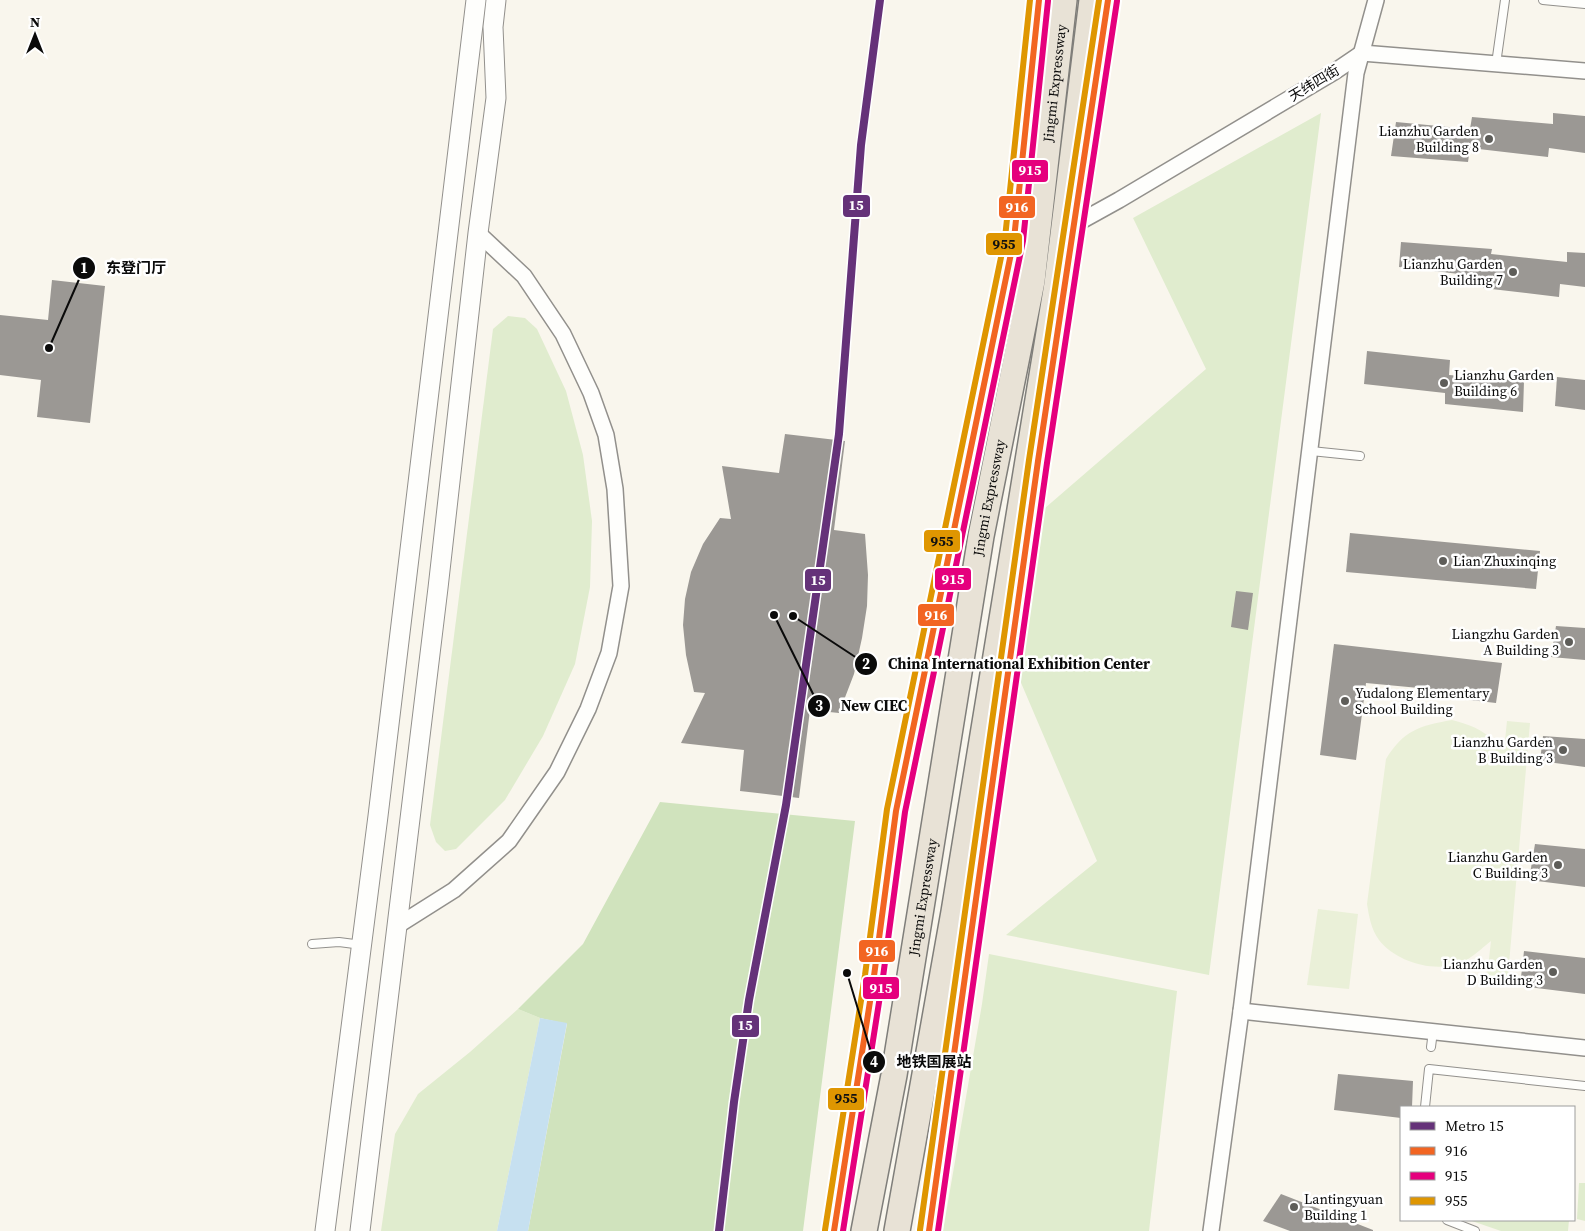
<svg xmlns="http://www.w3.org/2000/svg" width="1585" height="1231" font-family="'Source Serif 4','Noto Sans SC',serif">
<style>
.green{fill:#e0ecce}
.forest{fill:#d0e3bd}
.pitch{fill:#eaf0d8}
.water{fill:#c6e0f0}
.building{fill:#9b9894}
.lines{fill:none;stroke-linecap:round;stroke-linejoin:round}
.service-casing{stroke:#92908c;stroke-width:10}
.minor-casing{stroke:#92908c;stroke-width:18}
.tertiary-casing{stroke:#92908c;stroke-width:21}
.secondary-casing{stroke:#888783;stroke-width:24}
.trunk-casing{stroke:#7f7e7a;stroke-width:28}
.service{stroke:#fefefc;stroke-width:8}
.minor{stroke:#fefefc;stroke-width:15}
.tertiary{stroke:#fefefc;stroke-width:19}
.secondary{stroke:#f3f2e8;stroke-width:21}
.trunk{stroke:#e8e2d6;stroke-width:25}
.bus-1-casing{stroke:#fff;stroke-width:10}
.bus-2-casing{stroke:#fff;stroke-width:10}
.bus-3-casing{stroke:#fff;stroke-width:10}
.bus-1{stroke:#f26522;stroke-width:6}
.bus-2{stroke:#e5007d;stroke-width:6}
.bus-3{stroke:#df9601;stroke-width:6}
.metro-1-casing{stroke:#fff;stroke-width:11}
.metro-1{stroke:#653279;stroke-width:8}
.poi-dot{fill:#5e5d59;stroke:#fff;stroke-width:2}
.labels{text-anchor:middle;stroke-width:5;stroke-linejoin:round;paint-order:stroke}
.street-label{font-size:14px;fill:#0a0a0a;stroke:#fff}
.poi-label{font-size:14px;fill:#0a0a0a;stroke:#fff;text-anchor:end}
.leader{fill:none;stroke:#0a0a0a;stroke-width:2}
.callout-dot{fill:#0a0a0a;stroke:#fff;stroke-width:2}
.mark-label{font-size:15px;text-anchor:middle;font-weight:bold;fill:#fff}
.callout-label{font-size:15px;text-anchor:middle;font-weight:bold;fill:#0a0a0a;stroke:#fff;stroke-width:5;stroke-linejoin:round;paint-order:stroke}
.line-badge{stroke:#fff;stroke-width:2}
.badge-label{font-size:14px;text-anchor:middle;font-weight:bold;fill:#fff}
.pale-badge-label{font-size:14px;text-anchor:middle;font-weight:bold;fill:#111}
</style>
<rect width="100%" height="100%" fill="#f9f6ed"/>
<!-- green -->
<g class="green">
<path d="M 1321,113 L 1209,975 L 1006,935 L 1097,861 L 996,624 L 1008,540 L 1206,369 L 1133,218 Z"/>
<path d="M 508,316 L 525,318 L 537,329 L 566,391 L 583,455 L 592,521 L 590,587 L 575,664 L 543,736 L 505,800 L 456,849 L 445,851 L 436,842 L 430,825 L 493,329 Z"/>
<path d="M 989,954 L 1177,991 L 1149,1231 L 943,1231 L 982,1004 Z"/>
<path d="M 518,1009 L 540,1018 L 497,1231 L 381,1231 L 395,1134 L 418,1094 L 470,1052 Z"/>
<path d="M 1579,1183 L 1585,1183 L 1585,1221 L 1577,1219 Z"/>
<path d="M 1469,1220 L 1569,1220 L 1568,1231 L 1501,1231 Z"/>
</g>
<!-- forest -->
<path class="forest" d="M 660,802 L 855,821 L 803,1231 L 528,1231 L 567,1024 L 540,1018 L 518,1009 L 583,944 Z"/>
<!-- pitch -->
<g class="pitch">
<path d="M 1452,720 C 1478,727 1484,731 1504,750 L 1507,721 L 1530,723 L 1507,987 L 1486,985 L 1491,941 C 1482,948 1473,957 1463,962 C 1436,974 1396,962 1379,940 C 1371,929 1369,916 1367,904 L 1386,759 C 1404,730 1419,726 1452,720 Z"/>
<path d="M 1318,909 L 1358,914 L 1349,989 L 1307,985 Z"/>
</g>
<!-- water -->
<path class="water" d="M 540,1018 L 567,1023 L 528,1231 L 497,1231 Z"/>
<!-- building -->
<g class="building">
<path d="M 1553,113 L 1585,116 L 1585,153 L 1549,148 L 1548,157 L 1470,148 L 1468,162 L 1391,156 L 1396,122 L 1470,129 L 1472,117 L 1553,124 Z"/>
<path d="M 1401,242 L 1492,249 L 1491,254 L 1567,262 L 1567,252 L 1585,253 L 1585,287 L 1560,284 L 1559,297 L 1483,288 L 1485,277 L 1399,267 Z"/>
<path d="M 52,280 L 105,286 L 90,423 L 37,417 L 41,380 L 0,375 L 0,315 L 48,320 Z"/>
<path d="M 1367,351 L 1450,360 L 1449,375 L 1524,381 L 1523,412 L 1445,404 L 1445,393 L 1364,384 Z"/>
<path d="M 1557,377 L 1585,380 L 1585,410 L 1555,406 Z"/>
<path d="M 785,434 L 845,441 L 834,530 L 865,534 L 868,575 L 867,606 L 862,638 L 854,674 L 839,713 L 810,710 L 799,798 L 740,791 L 744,750 L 681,743 L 705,693 L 694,692 L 686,655 L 683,625 L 685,599 L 691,572 L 703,544 L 720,518 L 731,519 L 722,466 L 779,473 Z"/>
<path d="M 1350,533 L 1540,551 L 1536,589 L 1346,572 Z"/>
<path d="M 1236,591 L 1253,593 L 1248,630 L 1231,627 Z"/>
<path d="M 1556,626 L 1585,628 L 1585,660 L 1551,657 Z"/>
<path d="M 1334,644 L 1502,663 L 1496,703 L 1470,700 L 1472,693 L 1366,683 L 1356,760 L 1320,755 Z"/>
<path d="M 1543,736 L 1585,739 L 1585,767 L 1540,761 Z"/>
<path d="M 1535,844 L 1585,849 L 1585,887 L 1529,880 Z"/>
<path d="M 1524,951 L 1585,958 L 1585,994 L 1520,986 Z"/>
<path d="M 1338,1074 L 1413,1081 L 1412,1107 L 1401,1107 L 1401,1118 L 1334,1110 Z"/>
<path d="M 1281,1194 L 1373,1230 L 1373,1231 L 1290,1231 L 1263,1221 Z"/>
</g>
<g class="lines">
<defs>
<g id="service">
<path d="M 1543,0 L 1585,4"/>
<path d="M 1496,64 L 1505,0"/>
<path d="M 1311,451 L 1360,456"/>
<path d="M 312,944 L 339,942 L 362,945"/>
<path d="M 1431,1047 L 1433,1031"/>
<path d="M 1425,1107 L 1429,1069 L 1585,1086"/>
<path d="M 1447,1220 L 1475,1231"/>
</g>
<g id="minor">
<path d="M 1072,226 L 1119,200 L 1334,72 L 1362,53 L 1585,71"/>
<path d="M 397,926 L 454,890 L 509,841 L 557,772 L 588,709 L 609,653 L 621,586 L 615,489 L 606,435 L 591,393 L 563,334 L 524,276 L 478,233"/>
<path d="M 1241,1011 L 1585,1048"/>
<path d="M 1211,1231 L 1241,1011 L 1356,73 L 1376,0"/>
</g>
<g id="tertiary">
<path d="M 325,1231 L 378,816 L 476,0"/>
<path d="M 360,1231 L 438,588 L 478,233 L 496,98 L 493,27 L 496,0"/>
</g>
<g id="secondary">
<path d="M 1088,127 L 1108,0"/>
<path d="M 834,1231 L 874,976 L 896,811 L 1014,239 L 1039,0"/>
<path d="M 929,1231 L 1022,573"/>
</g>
<g id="trunk">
<path id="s1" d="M 864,1231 L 894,1075 L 981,536 L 1032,281 L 1064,0"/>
<path d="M 897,1231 L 954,912 L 1057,284 L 1092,0"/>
</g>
</defs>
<!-- service casing -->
<use href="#service" class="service-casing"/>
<!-- minor casing -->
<use href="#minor" class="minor-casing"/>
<!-- tertiary casing -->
<use href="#tertiary" class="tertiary-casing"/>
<!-- secondary casing -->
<use href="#secondary" class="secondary-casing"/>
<!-- trunk casing -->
<use href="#trunk" class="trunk-casing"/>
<!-- service -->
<use href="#service" class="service"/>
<!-- minor -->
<use href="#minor" class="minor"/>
<!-- tertiary -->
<use href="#tertiary" class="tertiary"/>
<!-- secondary -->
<use href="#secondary" class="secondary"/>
<!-- trunk -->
<use href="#trunk" class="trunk"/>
<defs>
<g id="bus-1">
<path d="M 834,1231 L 874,976 L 896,811 L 1014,239 L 1039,0"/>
<path d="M 929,1231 L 1038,461 L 1108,0"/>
</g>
<g id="bus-2">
<path d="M 843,1231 L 883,977 L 905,812 L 1023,241 L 1048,1"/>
<path d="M 938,1231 L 1047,463 L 1117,1"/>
</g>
<g id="bus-3">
<path d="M 825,1230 L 865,975 L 887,809 L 1005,238 L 1030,0"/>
<path d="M 920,1230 L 1029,460 L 1099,0"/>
</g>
</defs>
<!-- bus-1 casing -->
<use href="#bus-1" class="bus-1-casing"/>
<!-- bus-2 casing -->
<use href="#bus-2" class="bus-2-casing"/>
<!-- bus-3 casing -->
<use href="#bus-3" class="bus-3-casing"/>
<!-- bus-1 -->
<use href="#bus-1" class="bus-1"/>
<!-- bus-2 -->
<use href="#bus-2" class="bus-2"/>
<!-- bus-3 -->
<use href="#bus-3" class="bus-3"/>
<defs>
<path id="metro-1" d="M 719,1231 L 734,1102 L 749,1000 L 786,805 L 839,434 L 861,145 L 880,0"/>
</defs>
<!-- metro-1 casing -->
<use href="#metro-1" class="metro-1-casing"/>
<!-- metro-1 -->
<use href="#metro-1" class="metro-1"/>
</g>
<!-- markers -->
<g class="poi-dot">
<circle cx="1489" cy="139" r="5"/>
<circle cx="1513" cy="272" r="5"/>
<circle cx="1444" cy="383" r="5"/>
<circle cx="1443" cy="561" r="5"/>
<circle cx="1569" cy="642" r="5"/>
<circle cx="1345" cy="701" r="5"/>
<circle cx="1563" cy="750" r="5"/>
<circle cx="1558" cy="865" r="5"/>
<circle cx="1553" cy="972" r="5"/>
<circle cx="1294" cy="1207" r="5"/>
</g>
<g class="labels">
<!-- street labels -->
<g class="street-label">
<text dy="5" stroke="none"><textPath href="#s1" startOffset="1164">Jingmi Expressway</textPath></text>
<text transform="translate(1314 83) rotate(-31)" y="5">天纬四街</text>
<text dy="5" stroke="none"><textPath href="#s1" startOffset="744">Jingmi Expressway</textPath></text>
<text dy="5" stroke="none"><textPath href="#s1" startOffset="339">Jingmi Expressway</textPath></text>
</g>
<!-- poi labels -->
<g class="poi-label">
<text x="1479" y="136">Lianzhu Garden<tspan x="1479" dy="16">Building 8</tspan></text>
<text x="1503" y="269">Lianzhu Garden<tspan x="1503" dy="16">Building 7</tspan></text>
<text x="1454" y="380" text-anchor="start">Lianzhu Garden<tspan x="1454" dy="16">Building 6</tspan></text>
<text x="1453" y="566" text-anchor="start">Lian Zhuxinqing</text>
<text x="1559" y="639">Liangzhu Garden<tspan x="1559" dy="16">A Building 3</tspan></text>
<text x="1355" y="698" text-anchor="start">Yudalong Elementary<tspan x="1355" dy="16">School Building</tspan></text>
<text x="1553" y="747">Lianzhu Garden<tspan x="1553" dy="16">B Building 3</tspan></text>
<text x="1548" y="862">Lianzhu Garden<tspan x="1548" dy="16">C Building 3</tspan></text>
<text x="1543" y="969">Lianzhu Garden<tspan x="1543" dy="16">D Building 3</tspan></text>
<text x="1304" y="1204" text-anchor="start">Lantingyuan<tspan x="1304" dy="16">Building 1</tspan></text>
</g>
</g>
<!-- callouts -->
<path class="leader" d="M49 348L84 268M793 616L866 664M774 615L819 706M847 973L874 1062"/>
<g class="callout-dot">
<circle cx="49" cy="348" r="5"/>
<circle cx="793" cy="616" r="5"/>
<circle cx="774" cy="615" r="5"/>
<circle cx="847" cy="973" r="5"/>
<circle cx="84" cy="268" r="12"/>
<circle cx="866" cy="664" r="12"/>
<circle cx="819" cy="706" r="12"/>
<circle cx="874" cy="1062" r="12"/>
</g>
<g class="mark-label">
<text x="84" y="273">1</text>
<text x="866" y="669">2</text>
<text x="819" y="711">3</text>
<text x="874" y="1067">4</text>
</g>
<g class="callout-label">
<text x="136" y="273">东登门厅</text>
<text x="1019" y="669">China International Exhibition Center</text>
<text x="874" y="711">New CIEC</text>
<text x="934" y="1067">地铁国展站</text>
</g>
<g class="line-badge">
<rect x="1011" y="159" width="38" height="24" rx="5" fill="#e5007d"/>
<rect x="842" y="194" width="29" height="24" rx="5" fill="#653279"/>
<rect x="998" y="195" width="38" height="24" rx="5" fill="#f26522"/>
<rect x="985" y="232" width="38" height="24" rx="5" fill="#df9601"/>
<rect x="923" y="529" width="38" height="24" rx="5" fill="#df9601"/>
<rect x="934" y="567" width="38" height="24" rx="5" fill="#e5007d"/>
<rect x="804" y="568" width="28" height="24" rx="5" fill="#653279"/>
<rect x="917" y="603" width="38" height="24" rx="5" fill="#f26522"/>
<rect x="858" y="939" width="38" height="24" rx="5" fill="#f26522"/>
<rect x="862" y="976" width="38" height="24" rx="5" fill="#e5007d"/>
<rect x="731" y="1014" width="29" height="24" rx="5" fill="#653279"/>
<rect x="827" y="1087" width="38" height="24" rx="5" fill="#df9601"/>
</g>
<g class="badge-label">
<text x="1030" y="175">915</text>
<text x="856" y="210">15</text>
<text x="1017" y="212">916</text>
<text x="953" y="584">915</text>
<text x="818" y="585">15</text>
<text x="936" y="620">916</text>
<text x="877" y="956">916</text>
<text x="881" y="993">915</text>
<text x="745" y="1030">15</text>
</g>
<g class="pale-badge-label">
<text x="1004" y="249">955</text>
<text x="942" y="546">955</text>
<text x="846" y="1103">955</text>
</g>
<!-- legend -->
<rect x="1400" y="1106" width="175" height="115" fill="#ffffff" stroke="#9d9d9d"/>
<rect x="1410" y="1122" width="25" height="8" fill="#653279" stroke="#9d9d9d"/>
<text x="1445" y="1131" font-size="15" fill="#0a0a0a">Metro 15</text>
<rect x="1410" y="1147" width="25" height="8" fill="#f26522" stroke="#9d9d9d"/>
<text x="1445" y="1156" font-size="15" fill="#0a0a0a">916</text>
<rect x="1410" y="1172" width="25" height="8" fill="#e5007d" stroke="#9d9d9d"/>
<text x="1445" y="1181" font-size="15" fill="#0a0a0a">915</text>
<rect x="1410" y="1197" width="25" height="8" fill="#df9601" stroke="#9d9d9d"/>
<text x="1445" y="1206" font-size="15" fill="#0a0a0a">955</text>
<!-- north arrow -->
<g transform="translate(35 35)" stroke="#ffffff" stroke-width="4" paint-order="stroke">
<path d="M0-4L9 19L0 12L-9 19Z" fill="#0a0a0a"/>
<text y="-8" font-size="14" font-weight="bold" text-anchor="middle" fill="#0a0a0a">N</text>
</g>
</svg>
